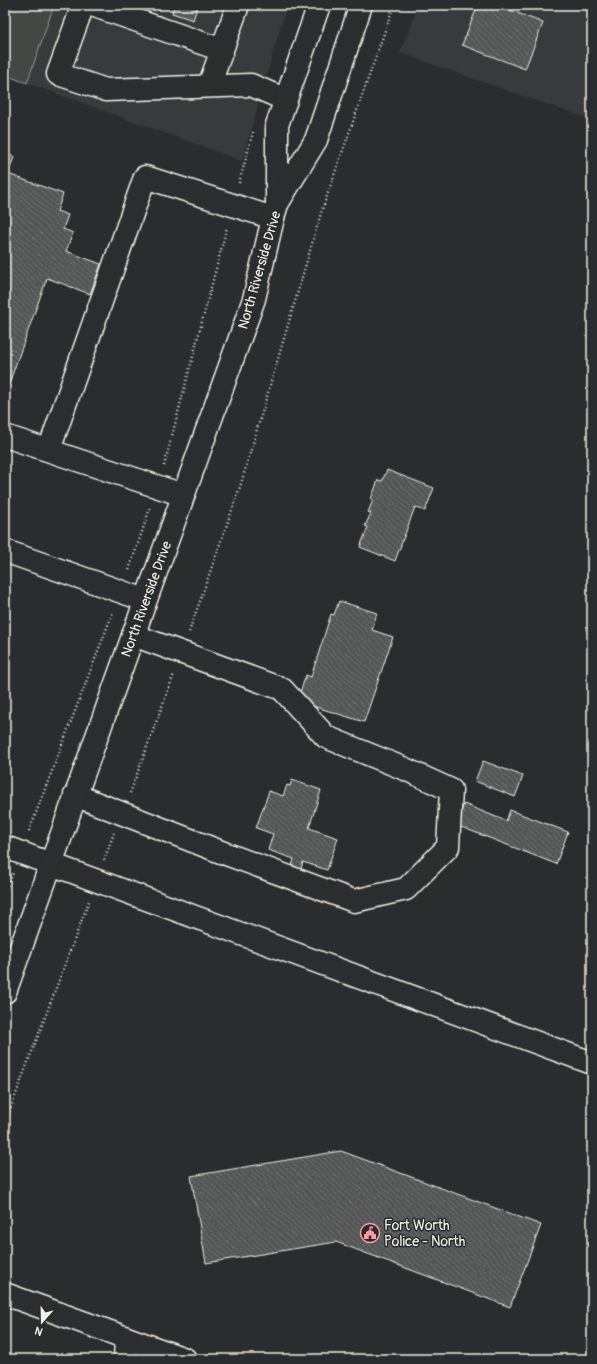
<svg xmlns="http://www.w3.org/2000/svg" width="597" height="1364" font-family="Pangolin,sans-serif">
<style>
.built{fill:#373a3a}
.green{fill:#444645;stroke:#9c9c96}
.building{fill:url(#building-back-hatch);stroke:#f4f1e8}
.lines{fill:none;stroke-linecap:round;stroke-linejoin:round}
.minor-casing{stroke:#f4f1e8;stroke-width:25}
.major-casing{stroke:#f4f1e8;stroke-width:25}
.path{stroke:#f4f1e8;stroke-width:2.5;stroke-dasharray:1 3;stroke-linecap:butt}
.minor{stroke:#2a2d2e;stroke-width:22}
.major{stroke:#2a2d2e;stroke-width:22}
.labels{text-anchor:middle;stroke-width:3;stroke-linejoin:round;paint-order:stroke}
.street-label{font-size:14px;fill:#f4f1e8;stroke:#2a2d2e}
.poi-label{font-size:14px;fill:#f4f1e8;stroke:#2a2d2e;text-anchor:start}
</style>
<defs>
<pattern id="building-back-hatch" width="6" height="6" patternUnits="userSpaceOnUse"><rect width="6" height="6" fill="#555756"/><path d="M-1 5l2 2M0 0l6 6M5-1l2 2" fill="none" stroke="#6e706e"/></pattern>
</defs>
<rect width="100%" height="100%" fill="#2a2d2e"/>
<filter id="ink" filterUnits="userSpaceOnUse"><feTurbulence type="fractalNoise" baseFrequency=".025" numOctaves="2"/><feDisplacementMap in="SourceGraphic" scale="8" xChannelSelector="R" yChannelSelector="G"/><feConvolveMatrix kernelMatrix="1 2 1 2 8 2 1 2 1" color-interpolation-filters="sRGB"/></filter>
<g filter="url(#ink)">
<!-- built -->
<g class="built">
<path d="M 54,5 L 287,5 L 242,161 L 27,83 Z"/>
<path d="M 419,5 L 592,5 L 592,120 L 400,53 Z"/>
</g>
<!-- green -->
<path class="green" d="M 5,5 L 54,5 L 27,83 L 5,75 Z"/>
<!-- building -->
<g class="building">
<path d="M 174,5 L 198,5 L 193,20 L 172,13 Z"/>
<path d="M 478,5 L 497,5 L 543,23 L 525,69 L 462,45 Z"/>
<path d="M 5,153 L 14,157 L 8,174 L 63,194 L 57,211 L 68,215 L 63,229 L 73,233 L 66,251 L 101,264 L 90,294 L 47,278 L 7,389 L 5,388 Z"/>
<path d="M 387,470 L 434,488 L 425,511 L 415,507 L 395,561 L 360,547 L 368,527 L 365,526 L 371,513 L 368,512 L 373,500 L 371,499 L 378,480 L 382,481 Z"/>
<path d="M 339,601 L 377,613 L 372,630 L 393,637 L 364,722 L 297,701 L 306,675 L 311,677 L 331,614 L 334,615 Z"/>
<path d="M 483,761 L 523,776 L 515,797 L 475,781 Z"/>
<path d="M 292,780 L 321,790 L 309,828 L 338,838 L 327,870 L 303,862 L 301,869 L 292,866 L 294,859 L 268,850 L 273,834 L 256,828 L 269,791 L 283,796 L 287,785 L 290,786 Z"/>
<path d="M 464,804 L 506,821 L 510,810 L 568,832 L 556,864 L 456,825 Z"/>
<path d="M 341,1151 L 541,1225 L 510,1307 L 336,1242 L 206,1263 L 191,1176 Z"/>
</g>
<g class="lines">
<defs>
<g id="minor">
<path d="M 83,5 L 58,74 L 106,90 L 251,85 L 286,100"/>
<path d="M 92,5 L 222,50"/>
<path d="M 209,86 L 238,5"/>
<path d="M 5,436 L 183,495"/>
<path d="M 49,450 L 145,177 L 273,218"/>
<path d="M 5,551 L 145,600"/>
<path d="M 75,795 L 221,852 L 354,901 L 406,889 L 448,847 L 451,790 L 405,769 L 326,737 L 282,689 L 133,635"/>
<path d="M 5,847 L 592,1063"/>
<path d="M 5,1294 L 185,1359"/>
<path d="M 125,1359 L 126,1338"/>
</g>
<g id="major">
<path d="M 277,204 L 277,125 L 319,5"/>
<path d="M 5,992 L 254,299 L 273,218 L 277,204 L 316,140 L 361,5"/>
</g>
</defs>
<!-- minor casing -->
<use href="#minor" class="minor-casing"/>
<!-- major casing -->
<use href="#major" class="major-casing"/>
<!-- path -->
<g class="path">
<path d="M 291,11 L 293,5"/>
<path d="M 239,183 L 253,132"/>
<path d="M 164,466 L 227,227"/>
<path d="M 129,570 L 150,508"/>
<path d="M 189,632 L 240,487 L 322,210 L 394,5"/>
<path d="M 130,793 L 174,674"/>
<path d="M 29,831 L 113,612"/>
<path d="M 104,860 L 114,833"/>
<path d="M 5,893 L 13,873"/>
<path d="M 5,1123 L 89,901"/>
</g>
<!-- minor -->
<use href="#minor" class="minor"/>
<!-- major -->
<use href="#major" class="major"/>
</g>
</g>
<!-- icons -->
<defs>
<symbol id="civic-ring" viewBox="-11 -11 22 22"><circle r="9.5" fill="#2a2d2e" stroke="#ff9aa2" stroke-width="1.5"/><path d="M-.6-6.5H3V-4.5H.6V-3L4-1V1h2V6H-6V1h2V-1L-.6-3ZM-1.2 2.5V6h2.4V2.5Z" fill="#ff9aa2"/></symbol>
</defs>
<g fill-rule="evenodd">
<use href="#civic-ring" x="359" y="1222" width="22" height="22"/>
</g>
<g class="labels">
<!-- street labels -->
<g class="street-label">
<text transform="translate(259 270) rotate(-74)" y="5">North Riverside Drive</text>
<text transform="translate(146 599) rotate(-70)" y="5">North Riverside Drive</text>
</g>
<!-- poi labels -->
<g class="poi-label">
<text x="384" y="1230">Fort Worth<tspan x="384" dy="16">Police - North</tspan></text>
</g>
</g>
<!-- margin -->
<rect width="597" height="1364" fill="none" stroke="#2a2d2e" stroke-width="20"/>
<rect x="10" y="10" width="577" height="1344" fill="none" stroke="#f4f1e8" stroke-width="1.5" filter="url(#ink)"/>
<!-- north arrow -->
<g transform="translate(42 1322) rotate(200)" stroke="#2a2d2e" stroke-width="3" paint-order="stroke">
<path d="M0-3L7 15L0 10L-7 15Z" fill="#f4f1e8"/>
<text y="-6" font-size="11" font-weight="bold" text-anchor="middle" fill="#f4f1e8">N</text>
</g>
</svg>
